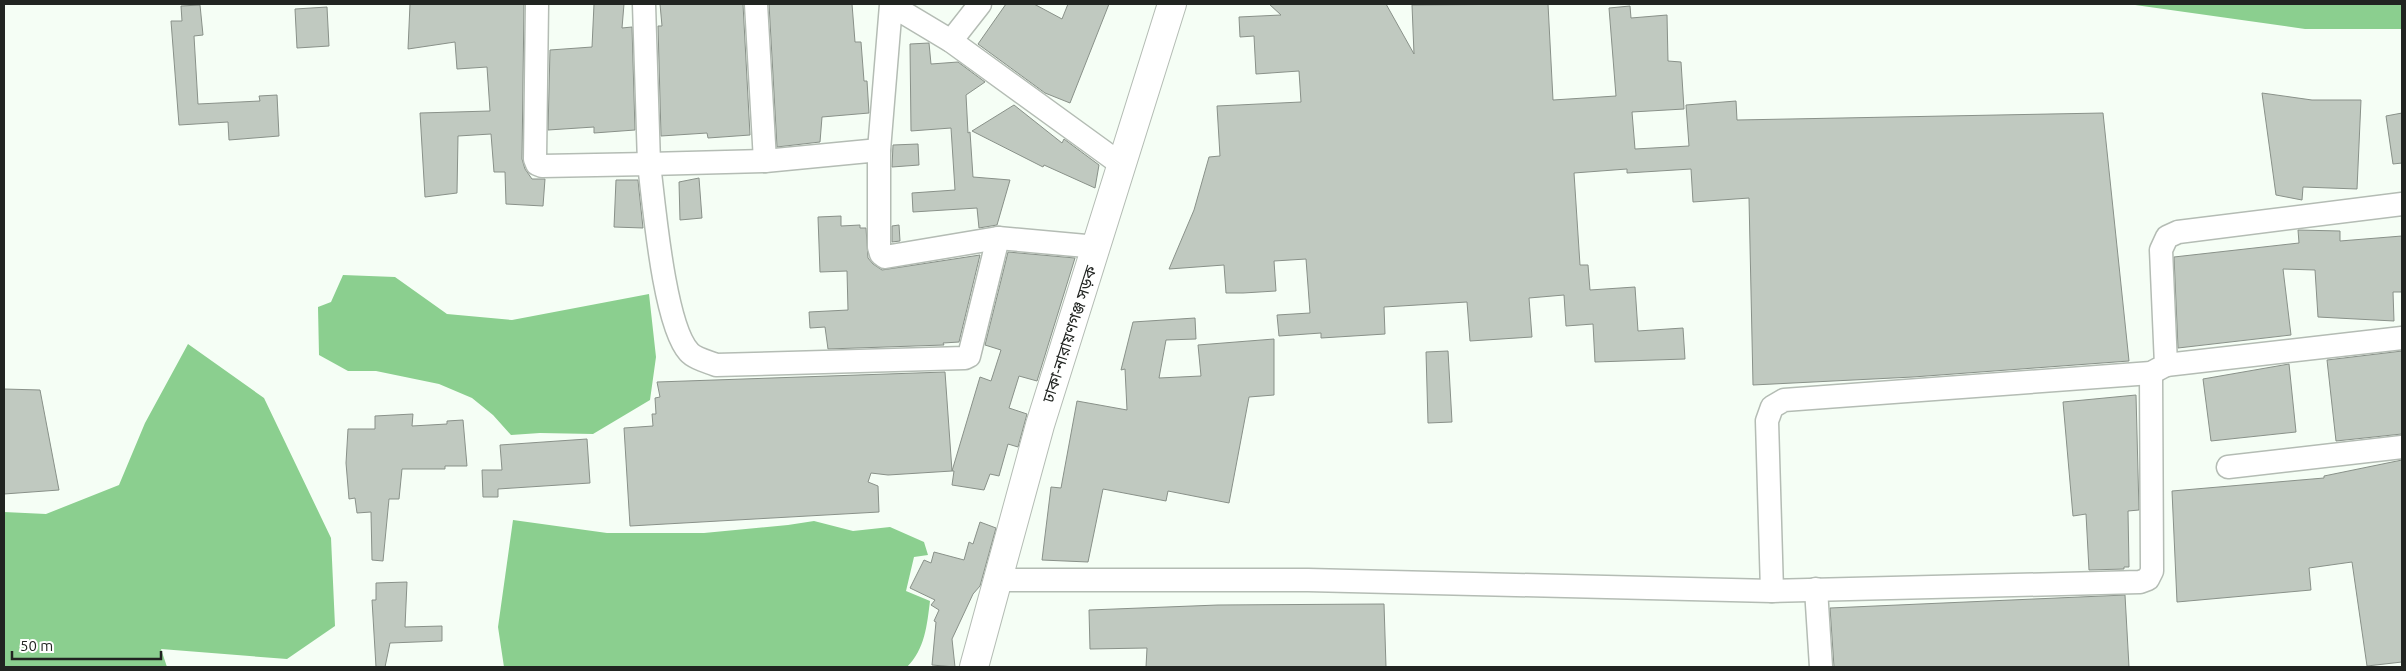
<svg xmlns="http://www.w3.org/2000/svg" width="2406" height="671" font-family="Ubuntu,'Noto Sans Bengali',sans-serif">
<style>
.water{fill:#8bcf8f}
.building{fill:#c0c9c0;stroke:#899189}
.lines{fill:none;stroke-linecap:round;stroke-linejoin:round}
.minor-casing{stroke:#b4bcb4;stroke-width:25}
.trunk-casing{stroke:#b4bcb4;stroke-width:30}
.minor{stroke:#fff;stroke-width:22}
.trunk{stroke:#fff;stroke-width:28}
.labels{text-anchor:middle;stroke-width:4;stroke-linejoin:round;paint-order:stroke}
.street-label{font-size:16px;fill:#212421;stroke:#fff}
</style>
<rect width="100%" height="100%" fill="#f5fef5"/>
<!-- water -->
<g class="water">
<path d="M 2128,4 L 2402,4 L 2402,29 L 2305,29 Z"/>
<path d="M 343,275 L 395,277 L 447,314 L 512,320 L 649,294 L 656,357 L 650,400 L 593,434 L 540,433 L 511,435 L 493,415 L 472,398 L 439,384 L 376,371 L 348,371 L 319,355 L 318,307 L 331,302 Z"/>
<path d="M 188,344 L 264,398 L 331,538 L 335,626 L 287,659 L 161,649 L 167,667 L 4,667 L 4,512 L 46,514 L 119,485 L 145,423 Z"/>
<path d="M 513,520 L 607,533 L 704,533 L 788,525 L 814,521 L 853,531 L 890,527 L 924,542 L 928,555 L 914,557 L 906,591 L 930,601 C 927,625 925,649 907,667 L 504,667 L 498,627 Z"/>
</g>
<!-- building -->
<g class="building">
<path d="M 410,4 L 524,4 L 522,159 L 525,169 L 532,179 L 545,179 L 543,206 L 506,204 L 505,172 L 494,172 L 491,134 L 458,136 L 457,193 L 425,197 L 420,113 L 490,111 L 487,67 L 457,69 L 455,42 L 408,49 Z"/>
<path d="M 594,4 L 624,4 L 622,28 L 632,27 L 635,130 L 594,133 L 594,127 L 548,130 L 550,50 L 592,47 Z"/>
<path d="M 660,4 L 743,4 L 750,135 L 708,138 L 707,133 L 661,136 L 658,26 L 662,26 Z"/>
<path d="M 769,4 L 852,4 L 855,42 L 861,42 L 864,81 L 867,81 L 869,113 L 822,117 L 820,142 L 777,147 Z"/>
<path d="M 1006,4 L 1034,4 L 1062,19 L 1068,4 L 1109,4 L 1070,103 L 1045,93 L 978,44 Z"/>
<path d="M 1269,4 L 1386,4 L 1414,54 L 1412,5 L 1548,4 L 1553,100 L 1616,96 L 1609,8 L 1630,6 L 1631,18 L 1667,15 L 1668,61 L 1681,62 L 1684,109 L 1632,112 L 1635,149 L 1689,146 L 1686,105 L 1736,101 L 1737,120 L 2103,113 L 2129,361 L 1913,377 L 1753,385 L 1749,198 L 1693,202 L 1691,169 L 1627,173 L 1627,169 L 1574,173 L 1580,265 L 1588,265 L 1590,290 L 1635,287 L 1638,331 L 1683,328 L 1685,359 L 1595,362 L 1593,324 L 1566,326 L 1564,295 L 1529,298 L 1532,337 L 1470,341 L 1467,302 L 1384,307 L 1385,334 L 1321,338 L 1321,333 L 1279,336 L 1277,315 L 1310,313 L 1306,259 L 1274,261 L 1276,291 L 1243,293 L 1226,293 L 1224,265 L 1169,269 L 1194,210 L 1209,157 L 1220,156 L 1217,106 L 1301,102 L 1299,71 L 1256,74 L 1254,36 L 1240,37 L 1239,17 L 1281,15 Z"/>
<path d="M 200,5 L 203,35 L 194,36 L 198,104 L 260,101 L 259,96 L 277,95 L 279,136 L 229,140 L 228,122 L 179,125 L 171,21 L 182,21 L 181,6 Z"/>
<path d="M 327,7 L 329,46 L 297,48 L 295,9 Z"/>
<path d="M 929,43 L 931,64 L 958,62 L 985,82 L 966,95 L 968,133 L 970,132 L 973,177 L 1010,180 L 997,225 L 979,228 L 977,208 L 913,212 L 912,193 L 955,190 L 951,128 L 911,131 L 910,44 Z"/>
<path d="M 2262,93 L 2312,100 L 2361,100 L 2357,189 L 2303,187 L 2302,200 L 2276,195 Z"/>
<path d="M 1014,105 L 1062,143 L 1064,139 L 1099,165 L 1095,188 L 1044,165 L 1043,167 L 972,131 Z"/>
<path d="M 2402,113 L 2402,163 L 2393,164 L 2386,116 Z"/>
<path d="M 918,144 L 919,165 L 892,167 L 893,145 Z"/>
<path d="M 699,178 L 702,218 L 680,220 L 679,182 Z"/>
<path d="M 616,180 L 638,180 L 643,228 L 614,227 Z"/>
<path d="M 841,216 L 841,226 L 860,225 L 860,228 L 866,228 L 868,258 L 873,264 L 882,270 L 980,255 L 959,342 L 943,343 L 944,345 L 828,349 L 825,327 L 810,328 L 809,312 L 848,310 L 847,271 L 820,272 L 818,217 Z"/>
<path d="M 899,225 L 900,241 L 892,242 L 892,226 Z"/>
<path d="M 2298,230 L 2340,231 L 2340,241 L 2402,236 L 2402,292 L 2393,292 L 2394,321 L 2318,317 L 2315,270 L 2283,269 L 2291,335 L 2178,348 L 2174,257 L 2299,243 Z"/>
<path d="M 1008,252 L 1075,258 L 1037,381 L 1019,376 L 1009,408 L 1027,414 L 1018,447 L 1008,444 L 999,476 L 990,474 L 984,490 L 952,485 L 954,471 L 952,471 L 980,377 L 991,381 L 1001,350 L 985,345 Z"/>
<path d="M 1195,318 L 1196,339 L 1166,340 L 1159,378 L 1201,376 L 1198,345 L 1274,339 L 1274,395 L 1249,397 L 1229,503 L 1168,491 L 1166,501 L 1103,489 L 1088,562 L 1042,560 L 1051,487 L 1061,488 L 1077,401 L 1127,410 L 1125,369 L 1121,370 L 1133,322 Z"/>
<path d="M 1448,351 L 1452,422 L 1428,423 L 1426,352 Z"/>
<path d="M 2402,351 L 2402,434 L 2336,441 L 2327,360 Z"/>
<path d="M 2289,364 L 2296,432 L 2211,441 L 2203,379 Z"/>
<path d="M 945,372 L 952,471 L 888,475 L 871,473 L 868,482 L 878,486 L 879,512 L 630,526 L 624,428 L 653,426 L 652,414 L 656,414 L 655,398 L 660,397 L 657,382 Z"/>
<path d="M 4,389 L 40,390 L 59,490 L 4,494 Z"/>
<path d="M 2136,395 L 2139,510 L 2128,511 L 2129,567 L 2124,567 L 2124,569 L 2089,570 L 2086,514 L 2073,516 L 2063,402 Z"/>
<path d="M 413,414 L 412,426 L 447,424 L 447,421 L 463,420 L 467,466 L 445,466 L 445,469 L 402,469 L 399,499 L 389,499 L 383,561 L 372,560 L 371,512 L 357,513 L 355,498 L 349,499 L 346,463 L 348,429 L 375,429 L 375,416 Z"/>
<path d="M 587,439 L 590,483 L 498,489 L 498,497 L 483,497 L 482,470 L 502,470 L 500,445 Z"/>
<path d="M 2402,460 L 2402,662 L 2367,666 L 2352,562 L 2309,568 L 2311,590 L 2177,602 L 2172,491 L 2324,478 L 2324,476 Z"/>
<path d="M 980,522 L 996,528 L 980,586 L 973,594 L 952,639 L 955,667 L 932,665 L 936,622 L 934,621 L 939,610 L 931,605 L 935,600 L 910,588 L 924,560 L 931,563 L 934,552 L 964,560 L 969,542 L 973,544 Z"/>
<path d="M 407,582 L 405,627 L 442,626 L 442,641 L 390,643 L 385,667 L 376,667 L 372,600 L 376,600 L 376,583 Z"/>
<path d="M 2125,595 L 2129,667 L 1834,667 L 1830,608 Z"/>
<path d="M 1384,604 L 1386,667 L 1146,667 L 1147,648 L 1090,649 L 1089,610 L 1218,605 Z"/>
</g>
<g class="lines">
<defs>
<g id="minor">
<path d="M 537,4 L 535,159 L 537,164 L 542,166 L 649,164 C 654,204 664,325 689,352 C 694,358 709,362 716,365 L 965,358 L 969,356 L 998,238"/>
<path d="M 644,4 L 649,164 L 765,161 L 879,150 L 879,247 L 881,254 L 885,257 L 998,238 L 1097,247"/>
<path d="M 756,4 L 765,161"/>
<path d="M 951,41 L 980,4"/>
<path d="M 879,150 L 891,5 L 951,41 L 1122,165"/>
<path d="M 2166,365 L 2402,338"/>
<path d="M 2228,467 L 2402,447"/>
<path d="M 1000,580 L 1308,580 L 1772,591 L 1767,421 L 1772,407 L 1784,400 L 2151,373 L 2166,365 L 2161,250 L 2167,237 L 2178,232 L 2402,204"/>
<path d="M 1816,589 L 1821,667"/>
<path d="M 1772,591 L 2140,582 L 2148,579 L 2152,571 L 2151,373"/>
</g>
<path id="trunk" d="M 974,667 L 1040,425 L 1172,4"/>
</defs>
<!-- minor casing -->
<use href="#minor" class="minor-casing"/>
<!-- trunk casing -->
<use href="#trunk" class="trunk-casing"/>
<!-- minor -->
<use href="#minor" class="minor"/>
<!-- trunk -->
<use href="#trunk" class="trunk"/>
</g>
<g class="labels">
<!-- street labels -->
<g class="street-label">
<text transform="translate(1069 334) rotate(-72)" y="6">ঢাকা-নারায়ণগঞ্জ সড়ক</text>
</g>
</g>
<!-- border -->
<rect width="2406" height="671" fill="none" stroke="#212421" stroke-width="10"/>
<!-- scale -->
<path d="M12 651v8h149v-8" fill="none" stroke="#212421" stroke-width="2.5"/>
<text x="20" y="651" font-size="15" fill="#212421" stroke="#ffffff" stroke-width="4" paint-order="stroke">50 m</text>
</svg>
